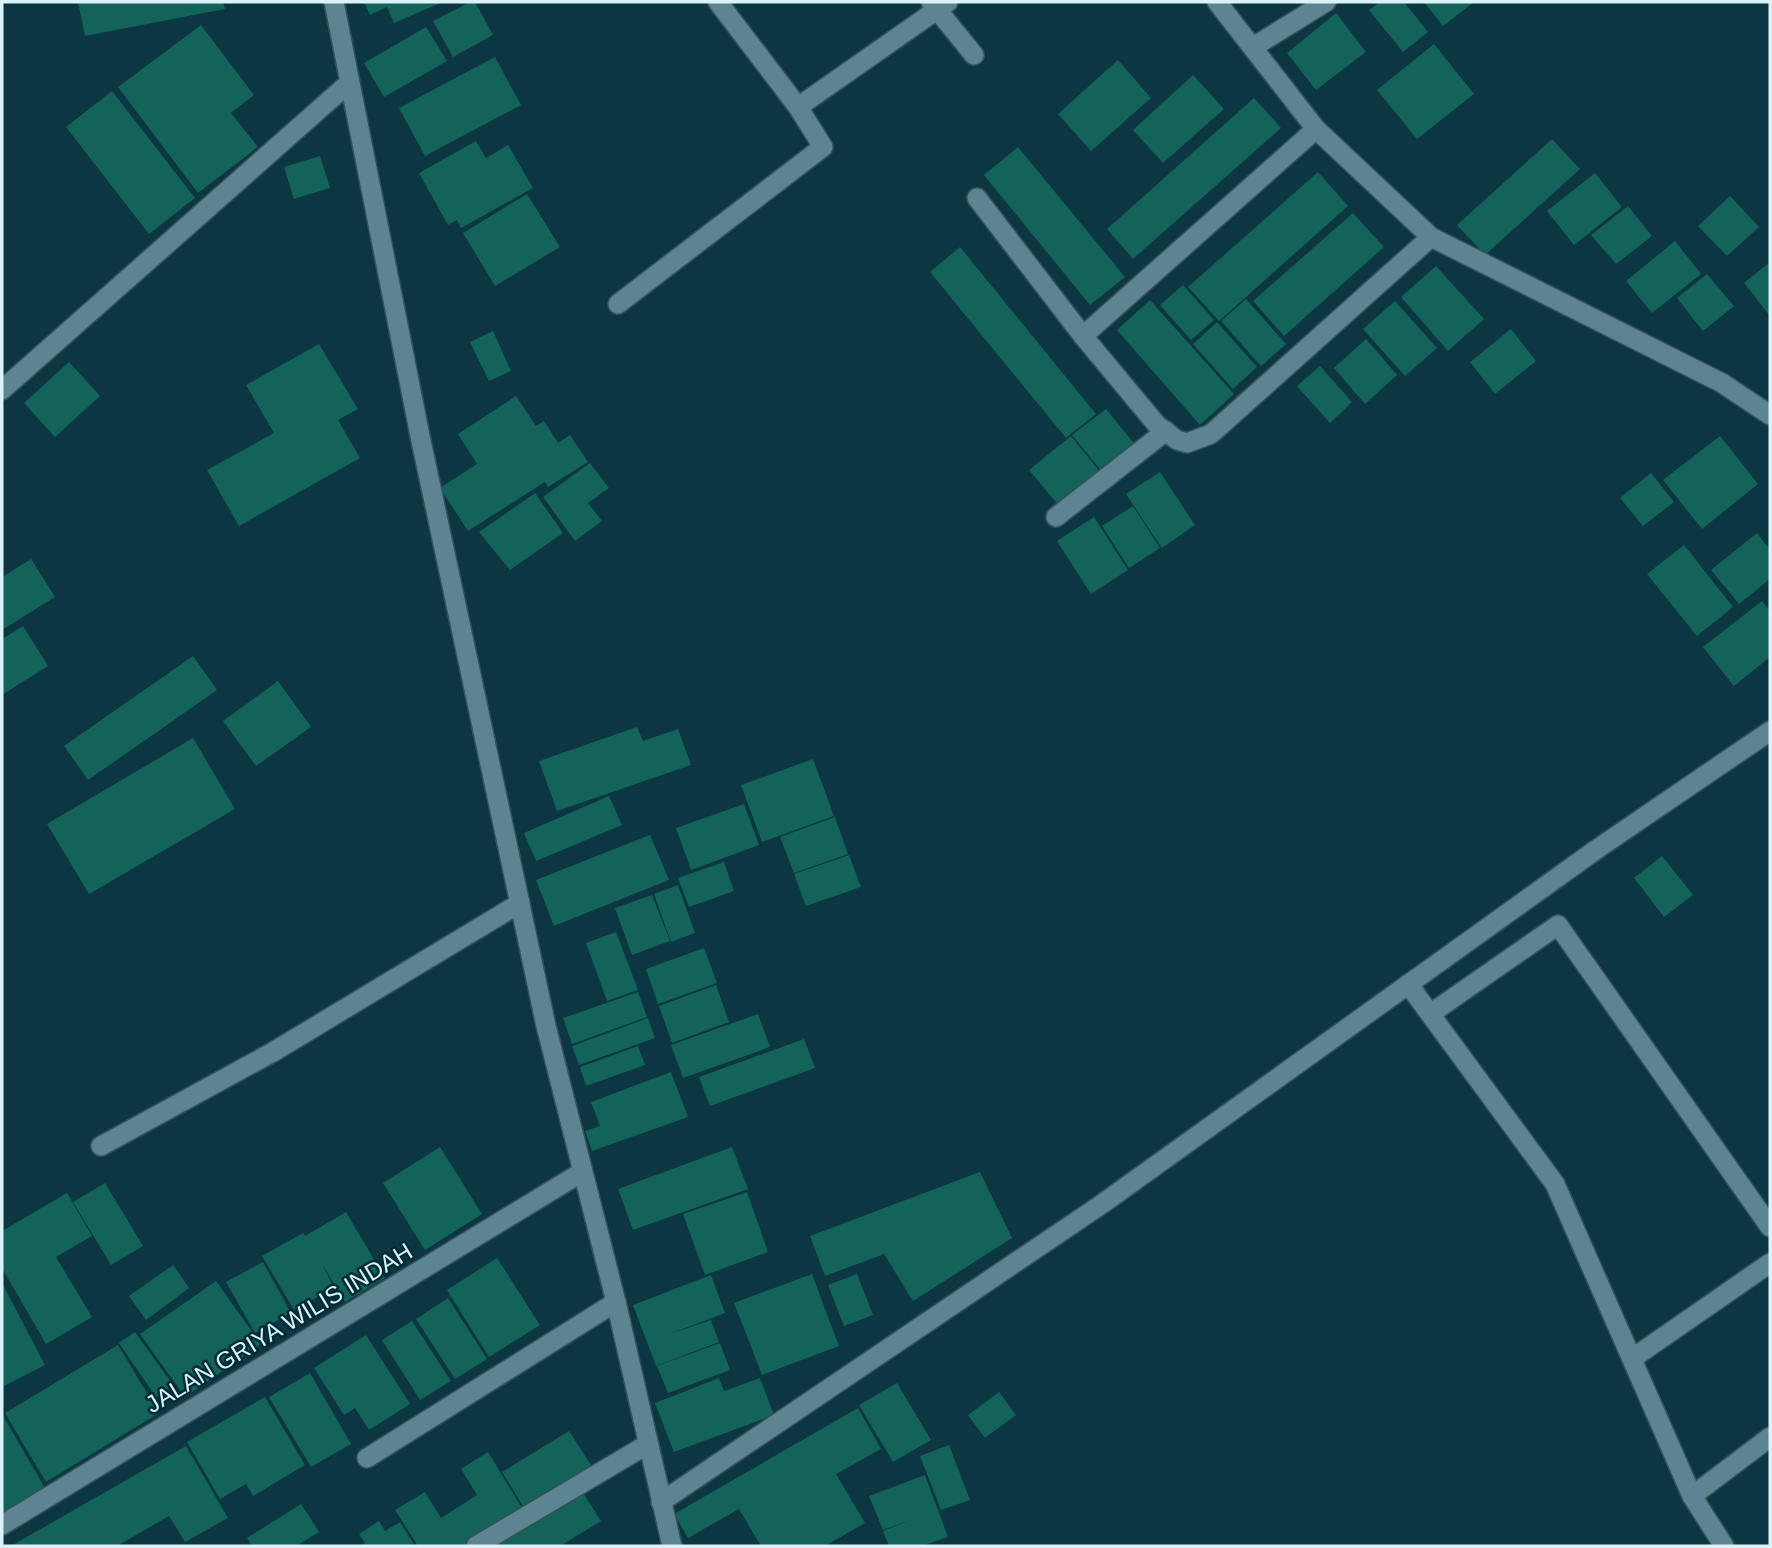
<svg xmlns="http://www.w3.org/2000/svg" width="1772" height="1548" font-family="Arial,sans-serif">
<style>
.building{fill:#13635a}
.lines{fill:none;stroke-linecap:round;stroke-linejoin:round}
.minor-casing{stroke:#355058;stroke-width:22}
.secondary-casing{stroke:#355058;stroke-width:22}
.minor{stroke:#5c8591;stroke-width:19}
.secondary{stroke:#5c8591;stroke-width:19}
.labels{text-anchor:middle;stroke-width:5;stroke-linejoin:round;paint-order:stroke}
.street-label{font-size:24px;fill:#dcf2f9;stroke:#002c37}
</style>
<rect width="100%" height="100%" fill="#0c3641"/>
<!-- building -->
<g class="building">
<path d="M 78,2 L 223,2 L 225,9 L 85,36 Z"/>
<path d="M 364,2 L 443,2 L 394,23 L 387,7 L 370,15 Z"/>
<path d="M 470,2 L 475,2 L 493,35 L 453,57 L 433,21 Z"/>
<path d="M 1380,2 L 1404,2 L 1428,32 L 1403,52 L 1369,10 Z"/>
<path d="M 1424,2 L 1474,2 L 1443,26 Z"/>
<path d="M 1336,13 L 1366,52 L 1316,90 L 1287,53 Z"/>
<path d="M 201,25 L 254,95 L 231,113 L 258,147 L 198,193 L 118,87 Z"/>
<path d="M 426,27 L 447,61 L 384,97 L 364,63 Z"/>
<path d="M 1434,44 L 1474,94 L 1417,139 L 1377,90 Z"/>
<path d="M 495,57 L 521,105 L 425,156 L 399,108 Z"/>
<path d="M 1118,60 L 1151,98 L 1091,151 L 1058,114 Z"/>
<path d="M 1193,75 L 1224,109 L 1163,163 L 1133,130 Z"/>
<path d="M 112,91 L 195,198 L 149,234 L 66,127 Z"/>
<path d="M 1254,98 L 1281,128 L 1133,259 L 1107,229 Z"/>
<path d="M 1552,139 L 1580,169 L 1485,255 L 1457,225 Z"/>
<path d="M 476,141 L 486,158 L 508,145 L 533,188 L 461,228 L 457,220 L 448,225 L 419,173 Z"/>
<path d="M 1018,147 L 1125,277 L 1090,305 L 984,175 Z"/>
<path d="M 320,156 L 330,188 L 294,199 L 284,167 Z"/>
<path d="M 1318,172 L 1348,206 L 1219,321 L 1188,287 Z"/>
<path d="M 1595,173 L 1622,207 L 1574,245 L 1547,211 Z"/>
<path d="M 527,194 L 560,247 L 495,286 L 463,233 Z"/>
<path d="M 1730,196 L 1759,227 L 1727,256 L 1698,226 Z"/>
<path d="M 1628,206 L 1652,236 L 1616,264 L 1591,235 Z"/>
<path d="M 1353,213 L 1384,247 L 1284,336 L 1253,301 Z"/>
<path d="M 1675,241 L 1701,274 L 1652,313 L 1626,281 Z"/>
<path d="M 960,247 L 1096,414 L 1066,438 L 930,272 Z"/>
<path d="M 1770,262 L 1770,316 L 1744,283 Z"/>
<path d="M 1436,266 L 1484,319 L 1448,351 L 1401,297 Z"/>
<path d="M 1707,274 L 1734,306 L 1703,331 L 1677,298 Z"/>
<path d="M 1183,285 L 1214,320 L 1191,340 L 1160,305 Z"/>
<path d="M 1246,299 L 1286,344 L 1261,366 L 1221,321 Z"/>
<path d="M 1150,300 L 1234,394 L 1200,425 L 1117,330 Z"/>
<path d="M 1395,301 L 1437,348 L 1405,376 L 1363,329 Z"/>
<path d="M 1217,322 L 1257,367 L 1233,389 L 1193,344 Z"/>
<path d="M 1511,329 L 1536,361 L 1495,394 L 1470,362 Z"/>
<path d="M 493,331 L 511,371 L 489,381 L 470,342 Z"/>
<path d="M 1366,339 L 1397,375 L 1365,404 L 1334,368 Z"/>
<path d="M 319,344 L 358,409 L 338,420 L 360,458 L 239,526 L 207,470 L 274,433 L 246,385 Z"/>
<path d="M 69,362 L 100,396 L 55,437 L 24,403 Z"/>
<path d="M 1320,366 L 1352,402 L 1330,423 L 1297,386 Z"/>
<path d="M 516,396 L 536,426 L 544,421 L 558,443 L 570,435 L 588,462 L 548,487 L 545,482 L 468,531 L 440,488 L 477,464 L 458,434 Z"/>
<path d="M 1106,409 L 1141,452 L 1108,479 L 1072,435 Z"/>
<path d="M 1071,436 L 1106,479 L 1065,513 L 1029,470 Z"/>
<path d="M 1720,436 L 1758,484 L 1702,529 L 1663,480 Z"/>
<path d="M 590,463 L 609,488 L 588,503 L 602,521 L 575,541 L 543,497 Z"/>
<path d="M 1160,472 L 1195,525 L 1162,548 L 1126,494 Z"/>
<path d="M 1651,473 L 1674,502 L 1643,526 L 1620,498 Z"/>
<path d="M 535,493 L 563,533 L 510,570 L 479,532 Z"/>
<path d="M 1133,506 L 1160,548 L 1129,568 L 1102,526 Z"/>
<path d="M 1094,517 L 1128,570 L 1091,594 L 1057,541 Z"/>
<path d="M 1757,533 L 1770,550 L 1770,579 L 1739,604 L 1711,570 Z"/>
<path d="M 1684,545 L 1733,607 L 1697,636 L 1647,574 Z"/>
<path d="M 31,559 L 55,597 L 2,630 L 2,577 Z"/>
<path d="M 1762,601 L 1770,611 L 1770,657 L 1734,686 L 1703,647 Z"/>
<path d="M 23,626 L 48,666 L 2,695 L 2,639 Z"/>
<path d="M 193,656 L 217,690 L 88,780 L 64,746 Z"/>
<path d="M 278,681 L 311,727 L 256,766 L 223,721 Z"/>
<path d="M 637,727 L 643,741 L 678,729 L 691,765 L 557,811 L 539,761 Z"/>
<path d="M 193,738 L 235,809 L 89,894 L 47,824 Z"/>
<path d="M 813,759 L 834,816 L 762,842 L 741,785 Z"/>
<path d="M 609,796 L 622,825 L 536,861 L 524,833 Z"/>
<path d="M 744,804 L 759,845 L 691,870 L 676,828 Z"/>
<path d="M 835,817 L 848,854 L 794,873 L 780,837 Z"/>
<path d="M 650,835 L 669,880 L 554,926 L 536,880 Z"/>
<path d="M 849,855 L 861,887 L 806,906 L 794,874 Z"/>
<path d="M 1662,856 L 1693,895 L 1664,917 L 1634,878 Z"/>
<path d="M 724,862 L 734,891 L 689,907 L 678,878 Z"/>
<path d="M 678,885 L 695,933 L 671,942 L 654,894 Z"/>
<path d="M 652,895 L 670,941 L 632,955 L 615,908 Z"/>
<path d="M 616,932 L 638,990 L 607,1001 L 586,943 Z"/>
<path d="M 704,948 L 717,983 L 658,1004 L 646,969 Z"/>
<path d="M 716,985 L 729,1022 L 672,1043 L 659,1006 Z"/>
<path d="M 638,992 L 647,1017 L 572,1044 L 563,1018 Z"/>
<path d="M 758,1014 L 770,1047 L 683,1078 L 671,1045 Z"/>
<path d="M 648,1018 L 655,1038 L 579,1065 L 572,1046 Z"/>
<path d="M 804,1039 L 815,1068 L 710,1106 L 699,1077 Z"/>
<path d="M 638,1046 L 645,1065 L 586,1086 L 580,1067 Z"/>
<path d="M 671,1072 L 688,1117 L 592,1151 L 585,1131 L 600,1126 L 591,1102 Z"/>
<path d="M 440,1147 L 482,1214 L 425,1250 L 383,1183 Z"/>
<path d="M 732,1147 L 748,1189 L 633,1230 L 618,1189 Z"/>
<path d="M 980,1172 L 1012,1238 L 913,1301 L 884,1254 L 825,1276 L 810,1236 Z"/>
<path d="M 105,1183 L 143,1246 L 111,1265 L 73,1202 Z"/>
<path d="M 747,1192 L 768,1252 L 705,1275 L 683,1214 Z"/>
<path d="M 67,1193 L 92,1236 L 56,1257 L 92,1317 L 46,1344 L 2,1268 L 2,1231 Z"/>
<path d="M 346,1212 L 385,1278 L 345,1302 L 322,1264 L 334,1288 L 294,1310 L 262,1256 L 303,1233 L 305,1236 Z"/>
<path d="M 497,1258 L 540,1325 L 489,1357 L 447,1290 Z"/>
<path d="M 263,1262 L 291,1313 L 255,1333 L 226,1282 Z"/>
<path d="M 173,1265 L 189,1288 L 146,1320 L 129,1296 Z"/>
<path d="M 812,1274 L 839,1346 L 762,1375 L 734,1303 Z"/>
<path d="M 857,1274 L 873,1315 L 844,1326 L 828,1285 Z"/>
<path d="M 711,1275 L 725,1313 L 667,1335 L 711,1320 L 719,1342 L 656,1366 L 633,1305 Z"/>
<path d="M 216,1281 L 261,1344 L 185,1397 L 140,1334 Z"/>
<path d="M 2,1283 L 45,1365 L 2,1387 Z"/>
<path d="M 448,1298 L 487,1359 L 455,1379 L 416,1319 Z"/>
<path d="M 412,1321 L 451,1381 L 420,1400 L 382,1340 Z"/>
<path d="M 135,1332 L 173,1385 L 156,1397 L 119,1343 Z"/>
<path d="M 366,1335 L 410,1404 L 369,1430 L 355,1408 L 344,1415 L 314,1368 Z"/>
<path d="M 720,1343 L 730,1370 L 668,1393 L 657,1366 Z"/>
<path d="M 118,1345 L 159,1413 L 46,1482 L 5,1413 Z"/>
<path d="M 310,1373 L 351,1444 L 311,1467 L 269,1397 Z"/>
<path d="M 719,1378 L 724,1391 L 760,1378 L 774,1415 L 674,1452 L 655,1403 Z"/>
<path d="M 897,1383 L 931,1440 L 893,1462 L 859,1405 Z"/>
<path d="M 999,1392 L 1016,1415 L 985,1438 L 968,1415 Z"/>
<path d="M 265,1397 L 305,1465 L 253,1496 L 246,1484 L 220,1499 L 187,1442 Z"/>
<path d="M 858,1408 L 881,1449 L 836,1474 L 865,1523 L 825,1546 L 761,1546 L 739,1509 L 688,1538 L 674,1514 Z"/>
<path d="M 2,1414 L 45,1488 L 2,1513 Z"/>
<path d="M 569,1431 L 593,1468 L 525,1509 L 502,1472 Z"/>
<path d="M 949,1445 L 970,1500 L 941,1510 L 920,1456 Z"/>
<path d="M 186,1446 L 228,1518 L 185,1542 L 169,1516 L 117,1546 L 11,1546 Z"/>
<path d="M 488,1452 L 525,1513 L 470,1546 L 418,1546 L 395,1510 L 425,1492 L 441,1518 L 477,1495 L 461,1469 Z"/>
<path d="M 925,1475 L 948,1537 L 922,1546 L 889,1546 L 883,1531 L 913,1519 L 883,1530 L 869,1496 Z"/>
<path d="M 582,1491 L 601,1521 L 560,1546 L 490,1546 Z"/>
<path d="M 301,1504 L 319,1532 L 296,1546 L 252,1546 L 247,1538 Z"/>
<path d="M 379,1521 L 385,1531 L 400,1522 L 415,1546 L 360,1546 L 365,1543 L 359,1534 Z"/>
</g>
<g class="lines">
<defs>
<g id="minor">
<path d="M 931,2 L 974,55"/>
<path d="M 1217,2 L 1316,129 L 1431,237 L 1722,383 L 1770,415"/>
<path d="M 1253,47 L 1326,2"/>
<path d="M 798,107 L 948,2"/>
<path d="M 977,198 L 1083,336 L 1157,425 L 1177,440 L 1187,443 L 1211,434 L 1431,237"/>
<path d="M 618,304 L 823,147 L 798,107 L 718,2"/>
<path d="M 1083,336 L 1316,129"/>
<path d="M 2,390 L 349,83"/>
<path d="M 1056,517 L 1166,431"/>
<path d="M 1408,984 L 1555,1184 L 1692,1496 L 1724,1546"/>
<path d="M 1430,1014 L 1558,925 L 1770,1227"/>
<path d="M 101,1146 L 273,1052 L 520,903"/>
<path d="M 1633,1358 L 1770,1263"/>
<path d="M 367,1458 L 616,1302"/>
<path d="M 1692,1496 L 1770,1437"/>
<path d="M 661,1502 L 1102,1204 L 1597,849 L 1770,731"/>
<path d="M 2,1525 L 582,1172"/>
<path d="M 476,1546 L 648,1444"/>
</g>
<path id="secondary" d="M 334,2 L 420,436 L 546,1026 L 616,1302 L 672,1546"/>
</defs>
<!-- minor casing -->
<use href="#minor" class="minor-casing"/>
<!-- secondary casing -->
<use href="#secondary" class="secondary-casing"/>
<!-- minor -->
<use href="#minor" class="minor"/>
<!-- secondary -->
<use href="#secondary" class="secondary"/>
</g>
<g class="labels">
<!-- street labels -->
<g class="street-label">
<text transform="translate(279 1328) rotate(-31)" y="8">JALAN GRIYA WILIS INDAH</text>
</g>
</g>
<!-- border -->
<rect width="1772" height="1548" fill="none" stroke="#dcf2f9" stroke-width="7"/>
</svg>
